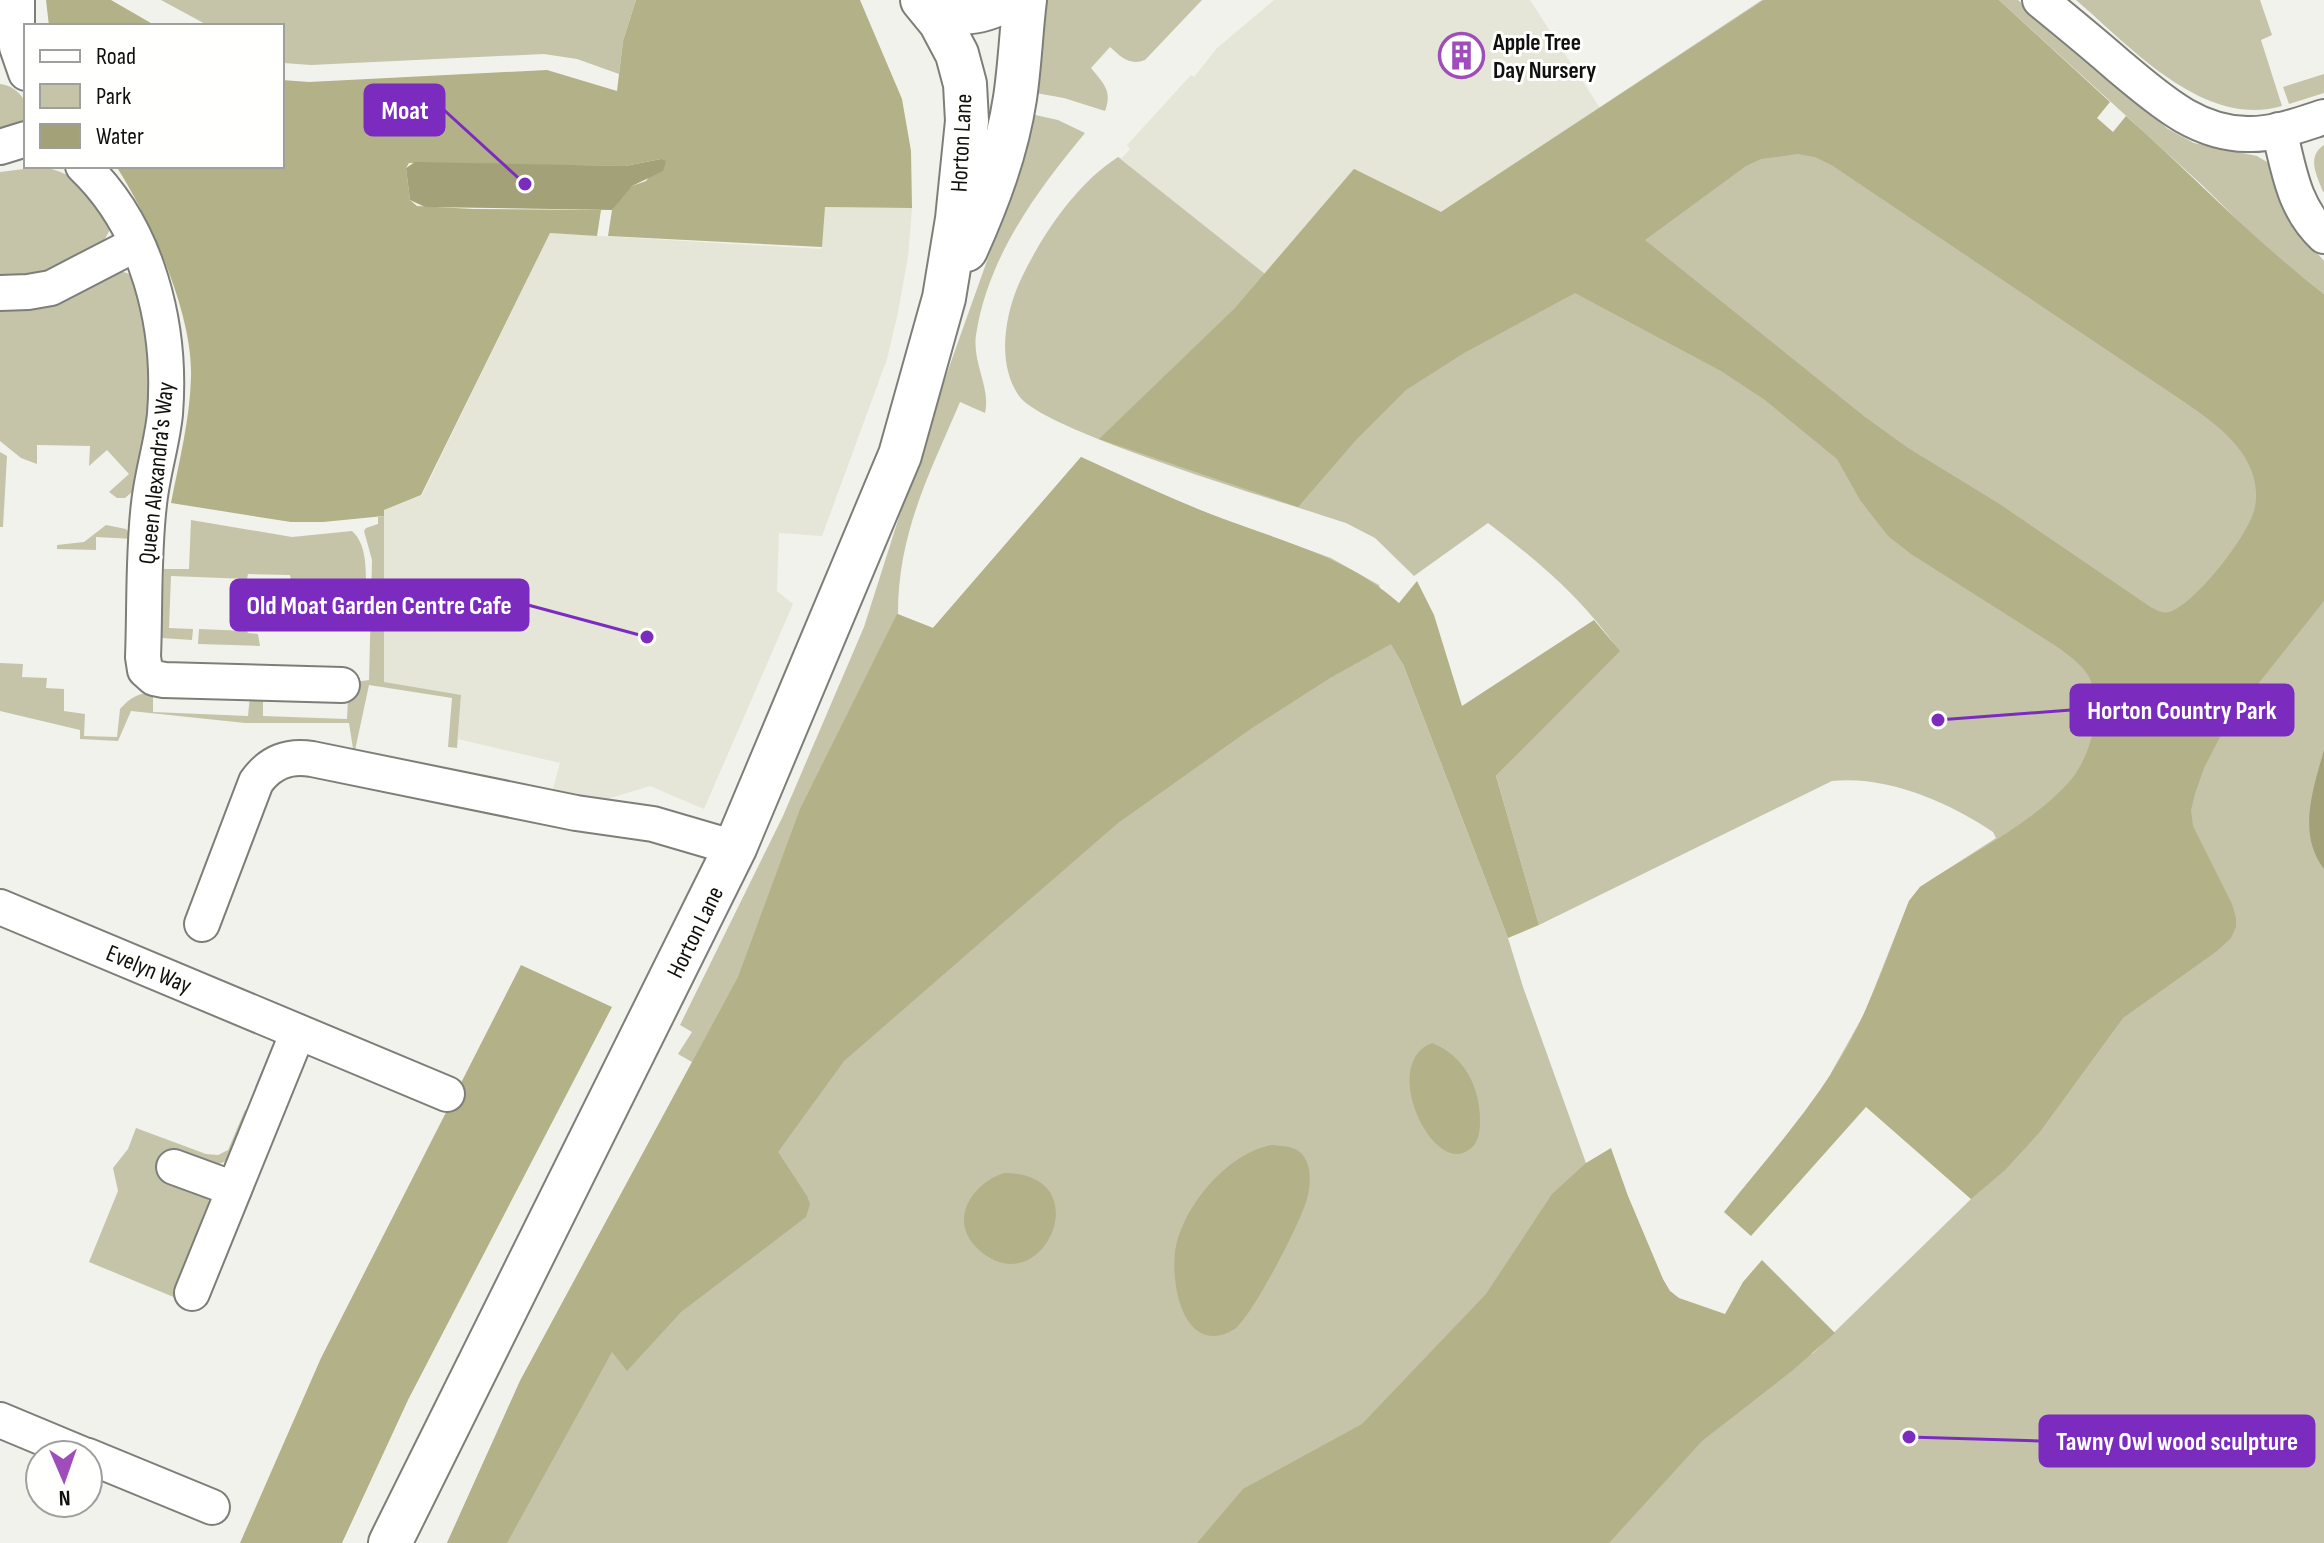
<svg xmlns="http://www.w3.org/2000/svg" width="2324" height="1543" font-family="'Sofia Sans Condensed',sans-serif">
<style>
.built{fill:#e5e5d8}
.green{fill:#c5c4a9}
.forest{fill:#b2b187;fill-rule:evenodd}
.water{fill:#a2a177}
.lines{fill:none;stroke-linecap:round;stroke-linejoin:round}
.minor-casing{stroke:#7e7e79;stroke-width:38}
.tertiary-casing{stroke:#7e7e79;stroke-width:46}
.minor{stroke:#fff;stroke-width:34}
.tertiary{stroke:#fff;stroke-width:42}
.labels{text-anchor:middle;stroke-width:6;stroke-linejoin:round;paint-order:stroke}
.poi-label{font-size:24px;font-weight:bold;fill:#10100e;stroke:#fffffd;text-anchor:start}
.street-label{font-size:24px;fill:#10100e;stroke:#fffffd}
.leader{fill:none;stroke:#7b2cbf;stroke-width:3}
.callout-dot{fill:#7b2cbf;stroke:#fffffd;stroke-width:3}
.callout{fill:#7b2cbf;stroke:#7b2cbf;stroke-width:3}
.callout-label{font-size:26px;text-anchor:middle;font-weight:bold;fill:#fff}
</style>
<rect width="100%" height="100%" fill="#f2f2ec"/>
<!-- built -->
<g class="built">
<path d="M 1274,0 L 1530,0 L 1600,108 L 1441,212 L 1354,170 L 1265,275 L 1118,157 L 1122,158 L 1130,149 L 1127,145 L 1191,75 L 1194,77 L 1217,48 Z"/>
<path d="M 824,207 L 912,208 L 908,257 L 897,317 L 887,359 L 822,536 L 779,533 L 777,591 L 793,604 L 704,809 L 650,786 L 594,803 L 552,792 L 560,763 L 458,739 L 461,695 L 384,683 L 384,510 L 422,495 L 550,233 L 821,249 Z"/>
</g>
<!-- green -->
<g class="green">
<path d="M 161,0 L 636,0 L 623,41 L 619,74 L 577,59 L 544,54 L 311,65 L 283,63 L 282,26 L 209,26 Z"/>
<path d="M 1039,0 L 1202,0 L 1145,60 C 1130,66 1121,57 1110,47 L 1091,68 C 1103,83 1113,91 1105,111 L 1064,98 L 1030,92 Z"/>
<path d="M 1762,0 L 1900,0 L 2324,344 L 2324,1543 L 447,1543 L 520,1381 L 692,1062 L 678,1054 L 692,1032 L 680,1025 L 783,816 L 864,627 L 927,429 L 1013,188 L 1026,113 L 1058,120 L 1085,133 C 1036,192 988,257 976,335 C 972,363 991,388 985,413 L 960,402 C 929,475 898,533 898,614 L 933,628 L 1081,457 L 1191,507 L 1331,558 L 1379,585 L 1403,664 L 1508,938 L 1523,987 L 1586,1163 L 1644,1312 L 1812,1354 L 1971,1199 L 1831,1073 L 1864,1014 L 1909,901 L 1920,887 L 1996,838 L 1993,832 C 1949,802 1886,775 1832,781 L 1539,925 L 1496,776 L 1619,651 C 1582,598 1539,562 1488,523 L 1414,576 L 1375,538 L 1346,523 C 1292,505 1044,432 1019,396 C 996,363 1005,313 1021,279 C 1042,235 1076,184 1118,157 L 1265,274 L 1354,169 L 1441,212 Z"/>
<path d="M 1999,0 L 2018,0 L 2168,129 L 2194,143 L 2257,156 L 2272,165 L 2307,241 L 2324,261 L 2324,294 L 2267,249 L 2202,185 Z"/>
<path d="M 2076,0 L 2260,0 L 2272,35 L 2261,40 L 2282,106 C 2203,129 2130,46 2076,0 Z"/>
<path d="M 2324,74 L 2324,93 L 2289,104 L 2283,87 Z"/>
<path d="M 0,84 C 18,85 39,110 19,125 C 14,128 6,129 0,131 Z"/>
<path d="M 2324,145 L 2324,191 L 2323,192 C 2317,175 2306,157 2324,145 Z"/>
<path d="M 40,167 C 79,171 89,197 111,226 C 96,271 40,274 0,282 L 0,172 Z"/>
<path d="M 115,269 L 132,275 L 140,285 L 157,367 L 138,487 L 125,498 L 117,498 L 109,492 L 129,474 L 107,450 L 89,466 L 90,446 L 37,445 L 37,464 L 21,458 L 0,441 L 0,304 Z"/>
<path d="M 0,452 L 7,456 L 3,527 L 0,527 Z"/>
<path d="M 384,516 L 384,682 L 461,695 L 457,748 L 448,747 L 452,698 L 369,685 L 354,755 L 349,723 L 245,723 L 131,711 L 118,741 L 80,739 L 80,730 L 0,711 L 0,663 L 23,664 L 22,677 L 47,678 L 46,688 L 64,689 L 64,711 L 85,714 L 84,736 L 117,737 L 120,709 C 130,698 138,693 153,692 L 153,712 L 248,716 L 250,695 L 263,695 L 263,716 L 347,719 L 348,698 L 354,698 L 355,682 L 369,680 L 372,560 L 364,531 L 366,528 L 378,524 L 378,517 Z"/>
<path d="M 191,520 L 292,537 L 352,531 C 366,543 366,567 366,584 L 291,581 L 290,575 L 248,574 L 247,579 L 171,576 L 169,628 L 193,629 L 192,640 L 161,638 L 164,569 L 189,569 Z"/>
<path d="M 106,525 L 126,529 L 134,539 L 96,537 L 96,550 L 57,549 L 57,545 L 84,542 Z"/>
<path d="M 199,629 L 247,631 L 248,633 L 258,634 L 260,646 L 198,644 Z"/>
<path d="M 245,1110 L 253,1114 C 244,1135 239,1162 214,1165 L 207,1196 L 211,1207 L 206,1229 L 176,1298 L 89,1262 L 118,1191 L 113,1168 L 128,1149 L 136,1128 L 206,1154 L 218,1155 L 228,1150 Z"/>
</g>
<!-- forest -->
<g class="forest">
<path d="M 46,0 L 111,0 L 156,26 L 49,26 Z"/>
<path d="M 636,0 L 860,0 L 902,99 L 911,151 L 912,208 L 825,207 L 822,247 L 608,236 L 612,210 L 623,194 L 632,186 L 646,181 L 661,159 L 625,166 L 409,163 L 406,168 L 410,200 L 417,206 L 474,209 L 601,210 L 597,236 L 550,233 L 421,495 L 384,510 L 384,516 L 323,522 L 291,522 L 171,503 C 179,462 190,419 191,377 C 193,313 150,219 116,166 L 282,166 L 282,80 L 309,82 L 547,70 L 617,91 L 623,41 Z"/>
<path d="M 1764,0 L 1999,0 L 2110,102 L 2097,118 L 2113,132 L 2126,116 C 2193,175 2253,240 2324,294 L 2324,601 L 2243,703 L 2219,739 L 2204,768 L 2195,794 L 2191,810 L 2193,826 L 2232,904 L 2236,918 L 2236,927 L 2231,938 L 2217,951 L 2123,1018 L 2039,1133 L 2005,1170 L 1971,1199 L 1866,1107 L 1751,1236 L 1724,1212 C 1764,1161 1810,1111 1843,1054 C 1871,1006 1889,952 1909,901 L 1920,887 C 1968,855 2032,824 2070,781 C 2091,756 2104,708 2089,677 C 2083,665 2069,656 2059,648 L 1911,554 L 1888,536 L 1860,500 L 1837,459 L 1765,400 L 1721,371 L 1575,293 L 1464,353 L 1406,390 L 1356,440 L 1298,507 L 1099,439 L 1235,308 L 1354,169 L 1441,212 ZM 1798,154 L 1815,157 L 1833,166 L 2168,391 C 2197,411 2234,433 2249,465 C 2255,477 2258,494 2255,507 C 2250,534 2197,601 2172,611 C 2163,615 2156,610 2149,606 L 1998,503 L 1908,448 L 1865,417 L 1645,240 L 1746,166 L 1761,159 Z"/>
<path d="M 1081,457 C 1128,479 1174,500 1223,519 C 1285,542 1349,558 1399,603 L 1417,581 L 1434,615 L 1462,706 L 1594,620 L 1620,651 L 1496,776 L 1539,925 L 1508,938 L 1403,664 L 1391,644 L 1330,678 L 1252,728 L 1118,823 L 844,1061 L 778,1152 L 807,1196 L 810,1204 L 806,1217 L 681,1312 L 627,1371 L 612,1352 L 507,1543 L 447,1543 L 520,1381 L 738,977 L 800,809 L 897,614 L 933,628 Z"/>
<path d="M 521,965 L 612,1007 L 408,1400 L 342,1543 L 240,1543 L 321,1358 Z"/>
<path d="M 1432,1043 C 1465,1056 1480,1088 1480,1121 C 1480,1129 1479,1139 1474,1145 C 1438,1188 1376,1064 1432,1043 Z"/>
<path d="M 1272,1145 C 1281,1146 1294,1146 1301,1153 C 1312,1164 1311,1184 1307,1199 C 1300,1224 1255,1310 1237,1327 C 1234,1330 1226,1334 1221,1335 C 1179,1345 1170,1274 1176,1246 C 1186,1203 1228,1153 1272,1145 Z"/>
<path d="M 1611,1148 L 1628,1196 L 1663,1279 L 1670,1291 L 1679,1298 L 1725,1314 L 1743,1282 L 1762,1260 L 1835,1333 L 1793,1370 L 1702,1441 L 1609,1543 L 1197,1543 L 1243,1489 L 1362,1424 L 1486,1294 L 1552,1194 L 1586,1163 Z"/>
<path d="M 1004,1173 C 1103,1173 1041,1308 978,1249 C 948,1221 971,1184 1004,1173 Z"/>
</g>
<!-- water -->
<g class="water">
<path d="M 661,159 L 666,161 L 663,171 L 632,186 L 612,210 L 425,207 L 410,200 L 406,168 L 415,162 L 625,166 Z"/>
<path d="M 2324,750 L 2324,869 C 2297,834 2313,789 2324,750 Z"/>
</g>
<g class="lines">
<defs>
<g id="minor">
<path d="M 17,0 L 17,47 L 26,73"/>
<path d="M 2040,0 C 2067,22 2094,44 2120,67 C 2158,98 2194,133 2247,134 C 2273,135 2299,125 2324,117"/>
<path d="M 2279,130 C 2289,169 2293,207 2324,236"/>
<path d="M 0,147 L 26,139"/>
<path d="M 83,166 C 148,228 172,326 165,414 C 162,444 152,474 149,504 C 143,554 145,606 143,657 L 145,670 L 154,678 L 164,680 L 342,685"/>
<path d="M 0,293 L 28,292 L 51,288 L 136,244"/>
<path d="M 0,907 L 447,1094"/>
<path d="M 202,924 L 256,782 C 270,762 289,755 312,759 L 576,813 L 653,824 L 735,848"/>
<path d="M 174,1167 L 234,1189"/>
<path d="M 192,1293 L 298,1032"/>
<path d="M 0,1420 L 84,1455"/>
<path d="M 88,1456 L 212,1507"/>
</g>
<g id="tertiary">
<path d="M 923,0 C 949,17 979,16 1005,0"/>
<path d="M 966,250 C 988,201 1007,151 1015,98 C 1020,65 1021,32 1025,0"/>
<path d="M 390,1543 L 735,848 L 900,455 L 944,298 L 957,219 L 967,121 L 965,84 L 957,54 L 940,22 L 922,0"/>
</g>
</defs>
<!-- minor casing -->
<use href="#minor" class="minor-casing"/>
<!-- tertiary casing -->
<use href="#tertiary" class="tertiary-casing"/>
<!-- minor -->
<use href="#minor" class="minor"/>
<!-- tertiary -->
<use href="#tertiary" class="tertiary"/>
</g>
<!-- icons -->
<defs>
<symbol id="building-ring" viewBox="-11 -11 22 22"><circle r="9.5" fill="#fffffd" stroke="#a04dbc" stroke-width="1.5"/><path d="M-4-6H4V6H1V3H-1V6H-4ZM-2.5-4.3h1.7v1.8h-1.7ZM.8-4.3h1.7v1.8H.8ZM-2.5-1h1.7V.8h-1.7ZM.8-1h1.7V.8H.8Z" fill="#a04dbc"/></symbol>
</defs>
<g fill-rule="evenodd">
<use href="#building-ring" x="1436" y="30" width="51" height="51"/>
</g>
<g class="labels">
<!-- poi labels -->
<g class="poi-label">
<text x="1493" y="50">Apple Tree<tspan x="1493" dy="28">Day Nursery</tspan></text>
</g>
<!-- street labels -->
<g class="street-label">
<text transform="translate(961 143) rotate(-87)" y="8">Horton Lane</text>
<text transform="translate(156 473) rotate(-84)" y="8">Queen Alexandra's Way</text>
<text transform="translate(695 932) rotate(-64)" y="8">Horton Lane</text>
<text transform="translate(149 969) rotate(23)" y="8">Evelyn Way</text>
</g>
</g>
<!-- callouts -->
<path class="leader" d="M525 184L444 110M647 637L528 605M1938 720L2071 710M1909 1437L2040 1441"/>
<g class="callout-dot">
<circle cx="525" cy="184" r="8"/>
<circle cx="647" cy="637" r="8"/>
<circle cx="1938" cy="720" r="8"/>
<circle cx="1909" cy="1437" r="8"/>
</g>
<g class="callout">
<rect x="365" y="85" width="79" height="50" rx="8"/>
<rect x="231" y="580" width="297" height="50" rx="8"/>
<rect x="2071" y="685" width="222" height="50" rx="8"/>
<rect x="2040" y="1416" width="274" height="50" rx="8"/>
</g>
<g class="callout-label">
<text x="405" y="119">Moat</text>
<text x="379" y="614">Old Moat Garden Centre Cafe</text>
<text x="2182" y="719">Horton Country Park</text>
<text x="2177" y="1450">Tawny Owl wood sculpture</text>
</g>
<!-- legend -->
<rect x="24" y="24" width="260" height="144" fill="#fffffd" stroke="#9f9f9d" stroke-width="2"/>
<rect x="40" y="50" width="40" height="12" fill="#ffffff" stroke="#9f9f9d" stroke-width="2"/>
<text x="96" y="64" font-size="24" fill="#10100e">Road</text>
<rect x="40" y="84" width="40" height="24" fill="#c5c4a9" stroke="#9f9f9d" stroke-width="2"/>
<text x="96" y="104" font-size="24" fill="#10100e">Park</text>
<rect x="40" y="124" width="40" height="24" fill="#a2a177" stroke="#9f9f9d" stroke-width="2"/>
<text x="96" y="144" font-size="24" fill="#10100e">Water</text>
<!-- north arrow -->
<g transform="translate(64 1479) rotate(178)"><circle r="38" fill="#fffffd" stroke="#9f9f9d" stroke-width="2"/>
<path d="M0-6L14 30L0 20L-14 30Z" fill="#a04dbc"/>
<text y="-12" font-size="22" font-weight="bold" text-anchor="middle" fill="#10100e">N</text>
</g>
</svg>
